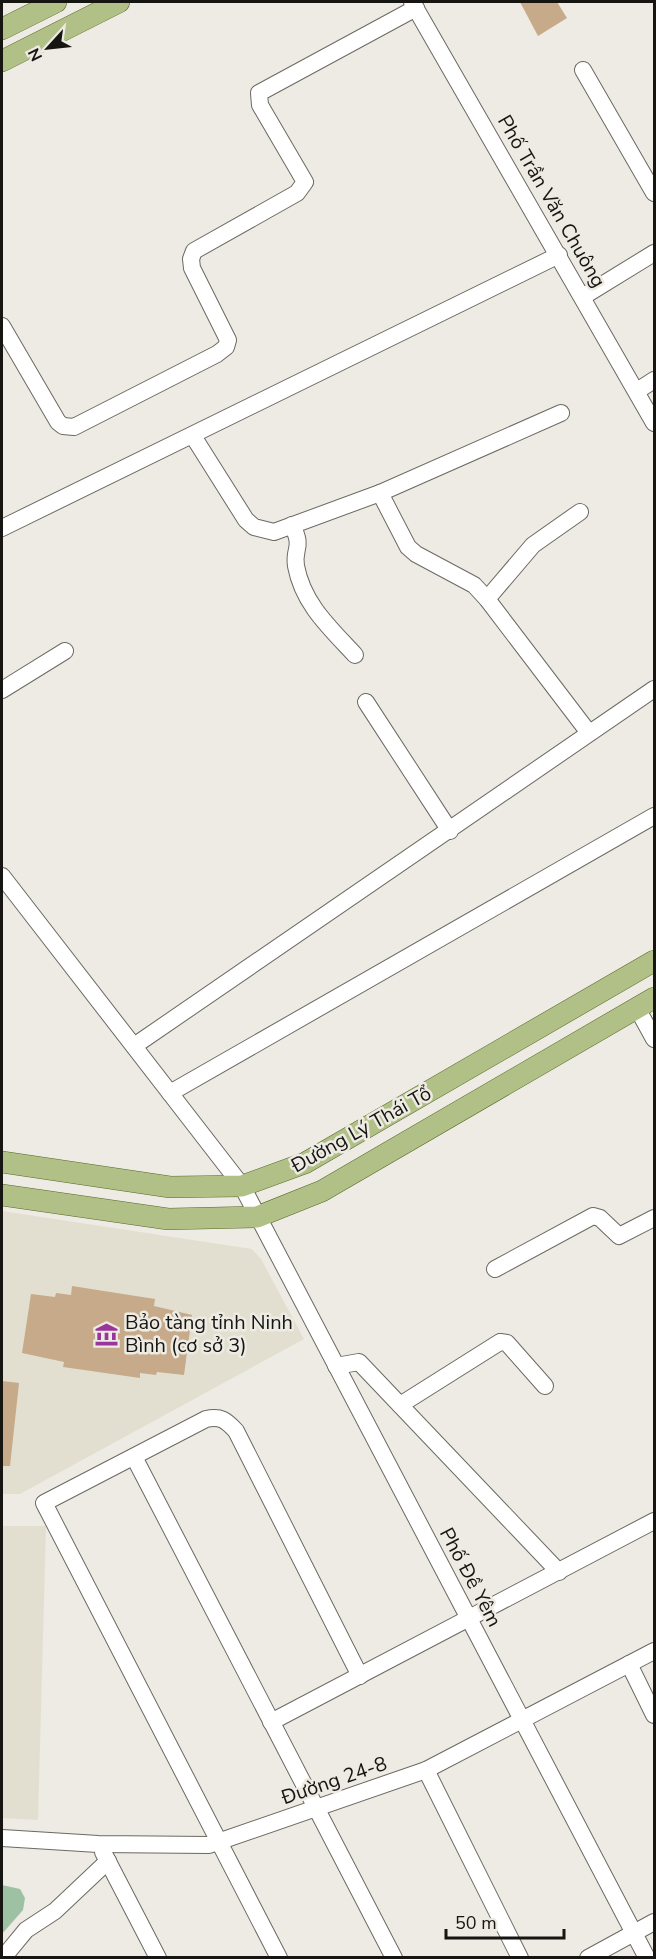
<svg xmlns="http://www.w3.org/2000/svg" width="656" height="1959" font-family="'Nunito Sans',sans-serif">
<style>
.built{fill:#e3dfd0}
.water{fill:#9fc1a3}
.building{fill:#c6aa89}
.lines{fill:none;stroke-linecap:round;stroke-linejoin:round}
.minor-casing{stroke:#6b6962;stroke-width:18}
.major-casing{stroke:#586929;stroke-width:22}
.minor{stroke:#fff;stroke-width:16}
.major{stroke:#b0c086;stroke-width:21}
.labels{text-anchor:middle;stroke-width:5;stroke-linejoin:round;paint-order:stroke}
.street-label{font-size:20px;fill:#161512;stroke:#edebe3}
.poi-label{font-size:20px;fill:#161512;stroke:#edebe3;text-anchor:start}
</style>
<rect width="100%" height="100%" fill="#edebe3"/>
<!-- built -->
<g class="built">
<path d="M 2,1211 L 252,1249 L 261,1259 L 304,1339 L 20,1494 L 2,1494 Z"/>
<path d="M 2,1526 L 46,1526 L 38,1820 L 2,1818 Z"/>
</g>
<!-- water -->
<path class="water" d="M 2,1885 L 20,1889 L 25,1898 L 23,1910 L 2,1934 Z"/>
<!-- building -->
<g class="building">
<path d="M 520,2 L 557,2 L 567,18 L 538,36 Z"/>
<path d="M 72,1286 L 155,1299 L 154,1306 L 192,1315 L 184,1375 L 157,1372 L 156,1375 L 140,1373 L 140,1378 L 63,1367 L 64,1362 L 22,1353 L 31,1294 L 55,1297 L 56,1293 L 71,1295 Z"/>
<path d="M 2,1381 L 19,1383 L 10,1466 L 2,1466 Z"/>
</g>
<g class="lines">
<defs>
<g id="minor">
<path d="M 412,2 L 654,423"/>
<path d="M 583,70 L 654,193"/>
<path d="M 584,296 L 654,253"/>
<path d="M 2,326 L 58,422 L 63,426 L 74,427 L 217,354 L 226,347 L 228,340 L 192,268 L 191,259 L 194,251 L 297,193 L 305,182 L 260,105 L 259,93 L 416,8"/>
<path d="M 637,391 L 654,380"/>
<path d="M 193,436 L 246,520 L 254,527 L 274,532 L 380,493 L 561,413"/>
<path d="M 380,493 L 408,547 L 416,554 L 474,585 L 487,599 L 589,733"/>
<path d="M 292,525 C 304,549 293,547 296,566 C 303,604 330,628 355,655"/>
<path d="M 2,528 L 559,255"/>
<path d="M 487,599 L 533,545 L 580,512"/>
<path d="M 2,690 L 65,651"/>
<path d="M 366,702 L 450,831"/>
<path d="M 2,876 L 242,1186 L 647,1958"/>
<path d="M 637,1008 L 654,1039"/>
<path d="M 134,1046 L 654,689"/>
<path d="M 170,1093 L 654,816"/>
<path d="M 495,1269 L 593,1216 L 600,1218 L 619,1236 L 654,1218"/>
<path d="M 336,1366 L 359,1362 L 559,1572"/>
<path d="M 400,1405 L 500,1342 L 507,1343 L 545,1386"/>
<path d="M 134,1457 L 394,1958"/>
<path d="M 629,1664 L 654,1715"/>
<path d="M 271,1722 L 654,1521"/>
<path d="M 426,1770 L 520,1958"/>
<path d="M 2,1838 L 98,1844 L 209,1845 L 426,1770 L 654,1651"/>
<path d="M 103,1852 L 158,1958"/>
<path d="M 3,1958 L 26,1930 L 55,1911 L 108,1861"/>
<path d="M 279,1958 L 44,1503 L 206,1419 C 221,1416 226,1420 236,1431 L 360,1676"/>
<path d="M 588,1958 L 654,1922"/>
</g>
<g id="major">
<path d="M 2,29 L 56,2"/>
<path d="M 2,61 L 119,2"/>
<path d="M 2,1162 L 170,1187 L 242,1186 L 305,1163 L 654,961"/>
<path d="M 2,1195 L 168,1219 L 257,1217 L 322,1191 L 654,998"/>
</g>
</defs>
<!-- minor casing -->
<use href="#minor" class="minor-casing"/>
<!-- major casing -->
<use href="#major" class="major-casing"/>
<!-- minor -->
<use href="#minor" class="minor"/>
<!-- major -->
<use href="#major" class="major"/>
</g>
<!-- icons -->
<defs>
<symbol id="museum-bare" viewBox="-9 -9 18 18"><path d="M0-6L6-3V-2H-6V-3ZM-5-1h2V3h-2ZM-1-1h2V3h-2ZM3-1h2V3H3ZM-6 4H6V6H-6Z" fill="#9a369b" stroke="#edebe3" stroke-width="2.5" paint-order="stroke"/></symbol>
</defs>
<g fill-rule="evenodd">
<use href="#museum-bare" x="90" y="1318" width="33" height="33"/>
</g>
<g class="labels">
<!-- street labels -->
<g class="street-label">
<text transform="translate(552 201) rotate(60)" y="7">Phố Trần Văn Chuông</text>
<text transform="translate(361 1129) rotate(-29)" y="7">Đường Lý Thái Tổ</text>
<text transform="translate(471 1577) rotate(62)" y="7">Phố Đề Yêm</text>
<text transform="translate(334 1780) rotate(-19)" y="7">Đường 24-8</text>
</g>
<!-- poi labels -->
<g class="poi-label">
<text x="125" y="1329">Bảo tàng tỉnh Ninh<tspan x="125" dy="23">Bình (cơ sở 3)</tspan></text>
</g>
</g>
<!-- border -->
<rect width="656" height="1959" fill="none" stroke="#161512" stroke-width="6"/>
<!-- north arrow -->
<g transform="translate(48 48) rotate(243)" stroke="#edebe3" stroke-width="4.5" paint-order="stroke">
<path d="M0-4.5L10 22L0 15L-10 22Z" fill="#161512"/>
<text y="-9" font-size="16" font-weight="bold" text-anchor="middle" fill="#161512">N</text>
</g>
<!-- scale -->
<path d="M446 1929v9h118v-9" fill="none" stroke="#161512" stroke-width="3"/>
<text x="455" y="1929" font-size="18" fill="#161512" stroke="#edebe3" stroke-width="4.5" paint-order="stroke">50 m</text>
</svg>
